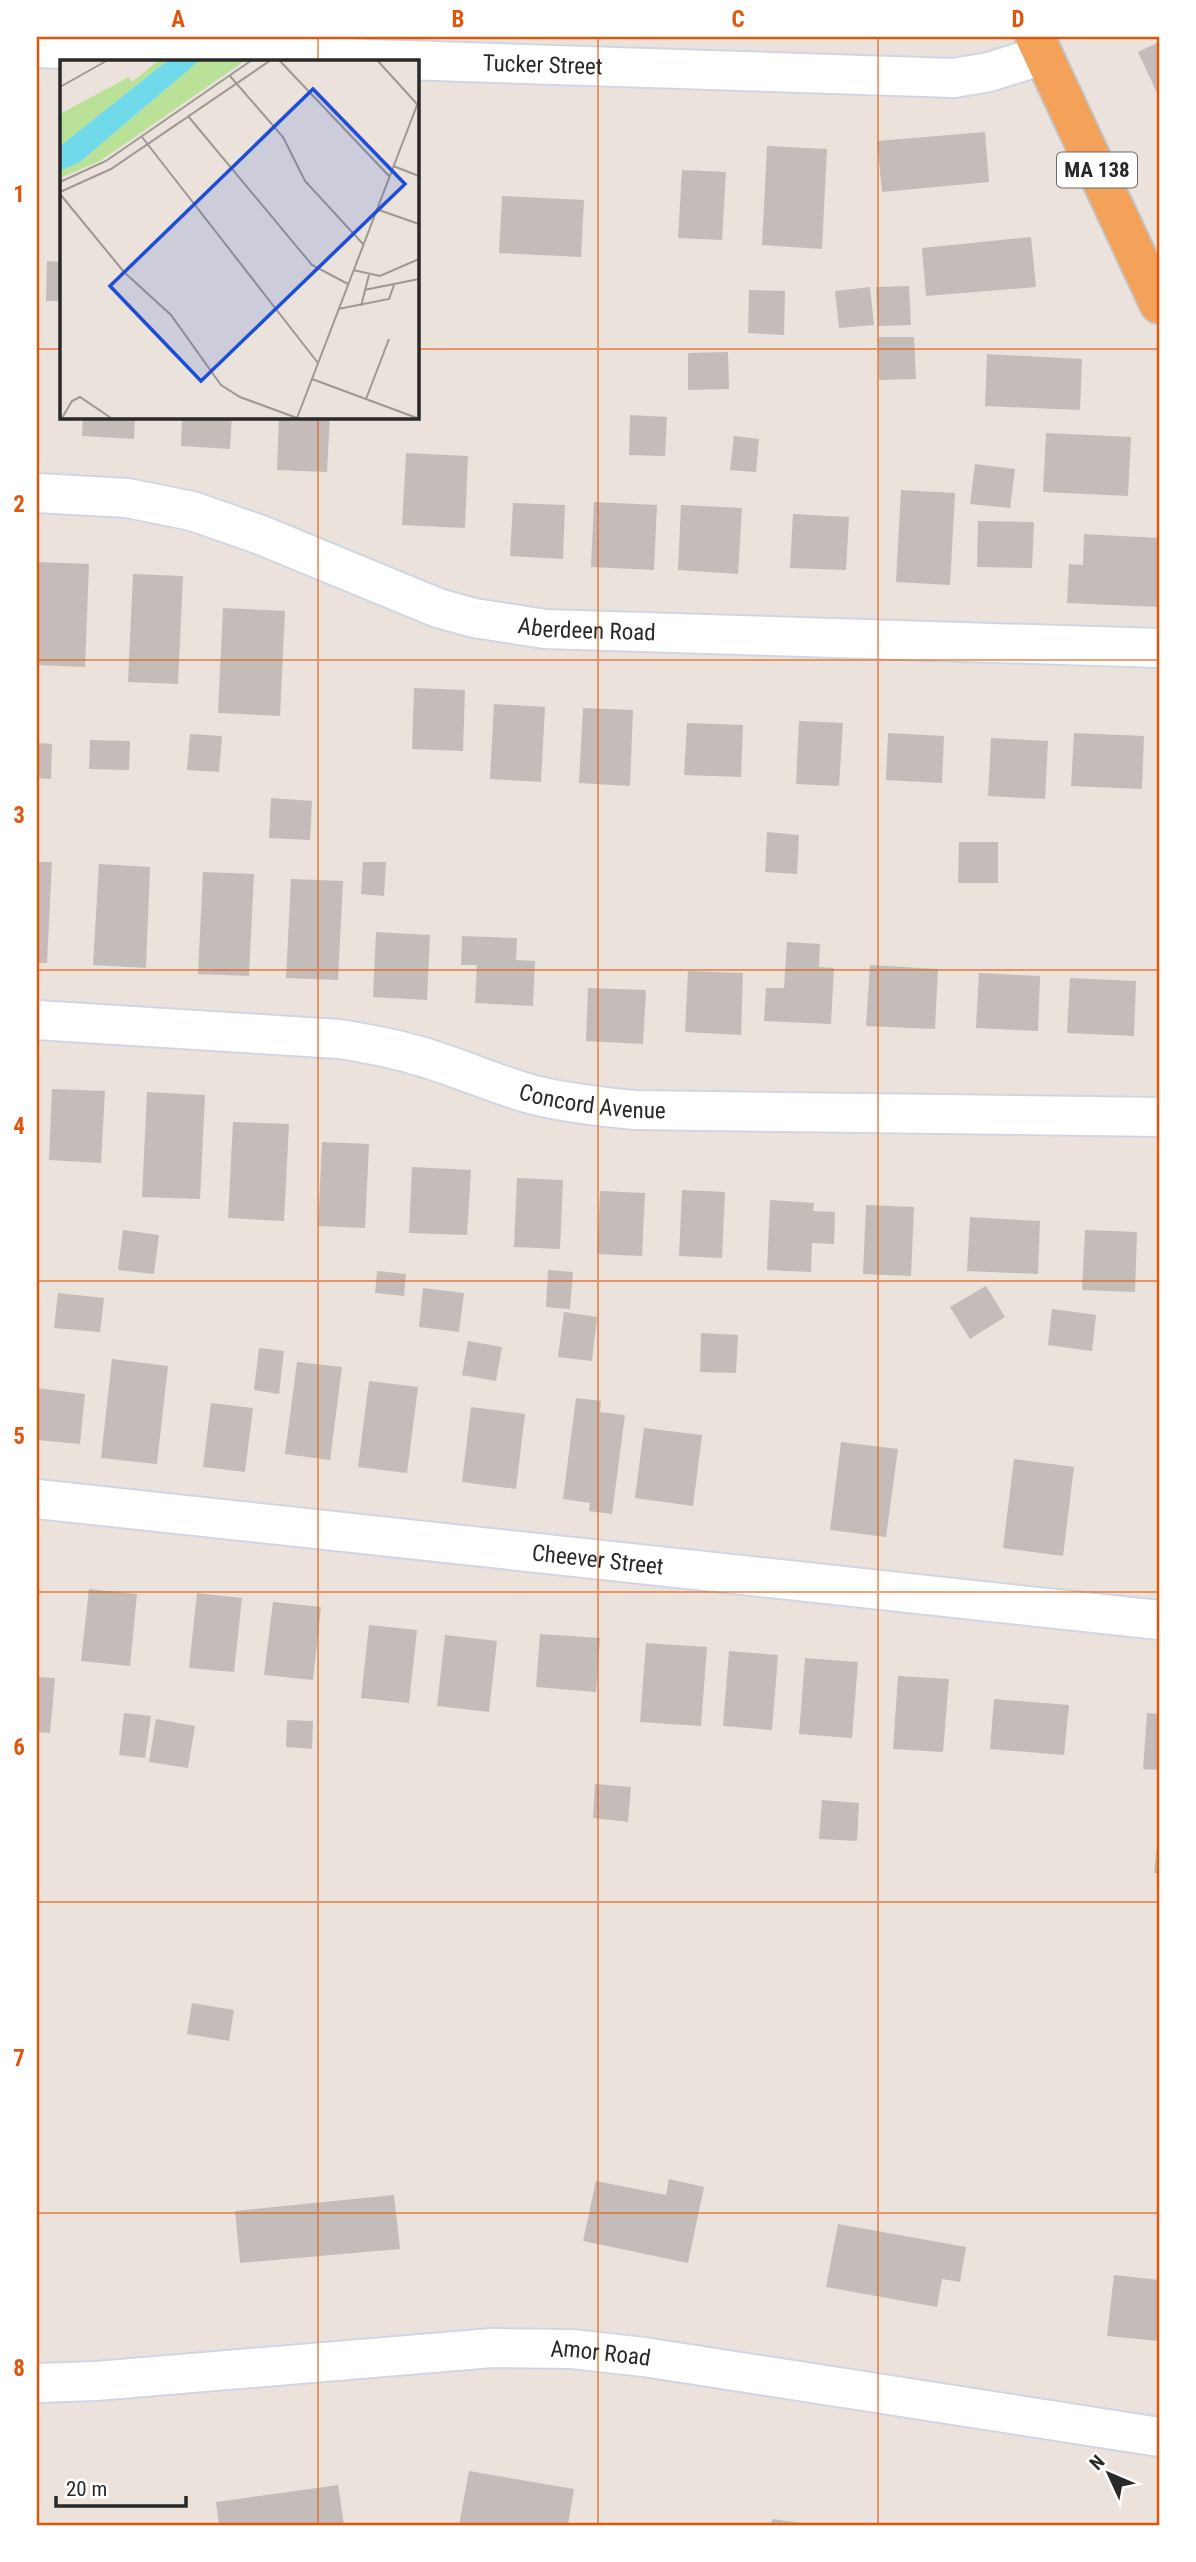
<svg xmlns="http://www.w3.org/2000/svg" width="1196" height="2562" font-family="'Roboto Condensed',sans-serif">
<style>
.building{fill:#c3bcb8}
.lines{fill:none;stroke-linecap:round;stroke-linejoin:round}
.minor-casing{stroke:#d0d6e2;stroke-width:42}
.trunk-casing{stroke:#c3c3c3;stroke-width:42}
.minor{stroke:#fff;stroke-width:38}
.trunk{stroke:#f4a25a;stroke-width:38}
.grid{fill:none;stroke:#de570d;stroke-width:2;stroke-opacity:0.55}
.labels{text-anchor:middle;stroke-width:5;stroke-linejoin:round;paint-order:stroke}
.shield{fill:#fff;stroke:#696969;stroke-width:2}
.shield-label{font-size:21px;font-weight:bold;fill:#292929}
.street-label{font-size:23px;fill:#292929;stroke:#fff}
.inset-road{fill:none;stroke:#9d9894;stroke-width:2}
.view{fill:#1d4ed8;fill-opacity:0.15;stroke:#1d4ed8;stroke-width:3.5}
.inset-edge{fill:none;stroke:#292929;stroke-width:3.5}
.neatline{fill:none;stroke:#de570d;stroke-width:2.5}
.grid-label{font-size:23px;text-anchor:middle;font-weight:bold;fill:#de570d}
</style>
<rect width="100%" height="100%" fill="#ebe2db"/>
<!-- building -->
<g class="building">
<path d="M 1159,42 L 1159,97 L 1138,52 Z"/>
<path d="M 985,132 L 989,182 L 882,192 L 877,141 Z"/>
<path d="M 767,146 L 827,149 L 822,249 L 762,245 Z"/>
<path d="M 682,170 L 726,172 L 722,240 L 678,238 Z"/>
<path d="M 502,196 L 584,200 L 581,257 L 499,253 Z"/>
<path d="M 1031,237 L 1036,287 L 926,296 L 922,248 Z"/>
<path d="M 47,261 L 61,262 L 61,301 L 46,301 Z"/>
<path d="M 909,286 L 911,325 L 878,326 L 876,287 Z"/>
<path d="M 870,287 L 874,325 L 839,328 L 835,291 Z"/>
<path d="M 749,290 L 785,291 L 784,335 L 748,333 Z"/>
<path d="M 878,337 L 914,337 L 916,379 L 879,380 Z"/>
<path d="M 728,352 L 729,389 L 688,390 L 688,353 Z"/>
<path d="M 987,354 L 1082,359 L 1080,410 L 985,406 Z"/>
<path d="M 630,415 L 667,417 L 665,456 L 629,455 Z"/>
<path d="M 83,416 L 135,416 L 134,439 L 82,436 Z"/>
<path d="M 182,416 L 232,416 L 230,449 L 181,446 Z"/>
<path d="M 279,416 L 330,416 L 327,472 L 277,470 Z"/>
<path d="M 1046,433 L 1131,437 L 1128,496 L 1043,492 Z"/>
<path d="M 734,436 L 759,439 L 756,472 L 730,470 Z"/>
<path d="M 406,453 L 468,456 L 465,528 L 402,525 Z"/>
<path d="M 975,464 L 1015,469 L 1010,508 L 970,504 Z"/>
<path d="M 901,490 L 955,493 L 950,585 L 896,582 Z"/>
<path d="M 594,502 L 657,505 L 654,570 L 591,567 Z"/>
<path d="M 513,503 L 565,505 L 563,559 L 510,556 Z"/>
<path d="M 681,505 L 742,508 L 738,574 L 678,570 Z"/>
<path d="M 793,514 L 849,517 L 846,570 L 790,568 Z"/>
<path d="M 978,521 L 1034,522 L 1032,568 L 977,567 Z"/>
<path d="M 1084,534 L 1159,538 L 1159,607 L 1067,603 L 1069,564 L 1083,565 Z"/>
<path d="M 37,562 L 89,564 L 85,667 L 37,665 Z"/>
<path d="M 133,574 L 183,576 L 178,684 L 128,682 Z"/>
<path d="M 223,608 L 285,611 L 280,716 L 218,713 Z"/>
<path d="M 414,688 L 465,690 L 463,751 L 412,749 Z"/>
<path d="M 494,704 L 545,707 L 541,782 L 490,779 Z"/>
<path d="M 583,708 L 633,710 L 630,786 L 579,783 Z"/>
<path d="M 799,721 L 843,723 L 839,786 L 796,784 Z"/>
<path d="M 687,723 L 743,725 L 741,777 L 684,775 Z"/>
<path d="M 888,733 L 944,736 L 942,783 L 886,780 Z"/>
<path d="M 1074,733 L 1144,736 L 1142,789 L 1071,786 Z"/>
<path d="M 190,734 L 222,736 L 219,772 L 187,770 Z"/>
<path d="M 991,738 L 1048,741 L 1045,799 L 988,796 Z"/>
<path d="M 90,740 L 130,741 L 129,770 L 89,769 Z"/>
<path d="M 37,743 L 52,744 L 51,779 L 37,778 Z"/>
<path d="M 271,798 L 312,801 L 310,840 L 269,838 Z"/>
<path d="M 767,832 L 799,835 L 797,874 L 765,872 Z"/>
<path d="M 959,842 L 998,842 L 998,883 L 958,883 Z"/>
<path d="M 37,862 L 52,862 L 47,963 L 37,963 Z"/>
<path d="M 363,862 L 386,862 L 384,896 L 361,894 Z"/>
<path d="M 99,864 L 150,867 L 146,968 L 93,965 Z"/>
<path d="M 203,872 L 254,874 L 249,976 L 198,974 Z"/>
<path d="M 291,879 L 343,881 L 338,980 L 286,978 Z"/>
<path d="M 376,932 L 430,935 L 427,1000 L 373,997 Z"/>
<path d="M 462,936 L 517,938 L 516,960 L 535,961 L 533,1006 L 475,1003 L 477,965 L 461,965 Z"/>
<path d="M 787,942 L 820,944 L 819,967 L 834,968 L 831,1024 L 764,1021 L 766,988 L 784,988 Z"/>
<path d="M 870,965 L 938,969 L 935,1029 L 866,1026 Z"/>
<path d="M 688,971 L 743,973 L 741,1035 L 685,1032 Z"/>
<path d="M 979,973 L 1040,976 L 1038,1031 L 976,1028 Z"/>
<path d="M 1070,978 L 1136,981 L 1134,1036 L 1067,1033 Z"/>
<path d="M 588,988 L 646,990 L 643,1044 L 586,1041 Z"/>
<path d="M 52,1089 L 105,1091 L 101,1163 L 49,1160 Z"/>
<path d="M 147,1092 L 205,1095 L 200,1199 L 142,1197 Z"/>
<path d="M 233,1122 L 289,1124 L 284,1221 L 228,1218 Z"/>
<path d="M 322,1142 L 369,1144 L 365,1228 L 318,1226 Z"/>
<path d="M 412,1167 L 471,1170 L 467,1235 L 409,1233 Z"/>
<path d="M 517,1178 L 563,1180 L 560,1249 L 514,1247 Z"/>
<path d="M 682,1190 L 725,1192 L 722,1258 L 679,1256 Z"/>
<path d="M 600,1191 L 645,1193 L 642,1256 L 597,1254 Z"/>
<path d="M 770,1200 L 814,1203 L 813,1211 L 835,1212 L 834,1244 L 812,1243 L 811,1272 L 767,1270 Z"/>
<path d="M 866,1205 L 914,1207 L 911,1276 L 863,1274 Z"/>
<path d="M 970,1217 L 1040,1221 L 1038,1274 L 967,1271 Z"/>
<path d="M 123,1230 L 159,1235 L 154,1274 L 118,1270 Z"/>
<path d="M 1085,1230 L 1137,1232 L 1135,1292 L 1082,1290 Z"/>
<path d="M 548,1270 L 573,1272 L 570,1309 L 546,1307 Z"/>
<path d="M 377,1271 L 406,1274 L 404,1296 L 375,1293 Z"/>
<path d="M 986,1286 L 1005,1317 L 970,1339 L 950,1307 Z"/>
<path d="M 423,1288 L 464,1293 L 459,1332 L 419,1327 Z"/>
<path d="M 58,1293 L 104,1298 L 100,1332 L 54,1328 Z"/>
<path d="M 1052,1309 L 1096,1315 L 1092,1351 L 1048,1345 Z"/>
<path d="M 564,1312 L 597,1317 L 592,1361 L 558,1357 Z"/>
<path d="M 701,1333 L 738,1335 L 736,1373 L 700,1372 Z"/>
<path d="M 468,1341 L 502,1347 L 496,1381 L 462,1375 Z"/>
<path d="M 259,1348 L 284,1351 L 279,1394 L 254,1390 Z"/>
<path d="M 112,1359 L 168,1366 L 157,1464 L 101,1458 Z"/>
<path d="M 297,1362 L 342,1367 L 330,1460 L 285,1454 Z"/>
<path d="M 369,1381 L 418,1387 L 407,1473 L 358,1467 Z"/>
<path d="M 37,1388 L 85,1394 L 80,1444 L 37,1440 Z"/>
<path d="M 576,1398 L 601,1401 L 600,1412 L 625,1415 L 612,1514 L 589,1511 L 590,1503 L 563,1499 Z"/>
<path d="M 211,1403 L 253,1408 L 245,1472 L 203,1467 Z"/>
<path d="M 471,1407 L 525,1414 L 516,1489 L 462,1482 Z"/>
<path d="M 644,1428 L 702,1435 L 693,1506 L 635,1498 Z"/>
<path d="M 841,1442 L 898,1449 L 886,1537 L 830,1530 Z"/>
<path d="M 1014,1459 L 1074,1467 L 1063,1556 L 1003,1548 Z"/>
<path d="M 89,1589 L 137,1594 L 130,1666 L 81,1661 Z"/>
<path d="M 197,1593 L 242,1598 L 234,1672 L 189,1668 Z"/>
<path d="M 273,1602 L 321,1607 L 313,1680 L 264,1675 Z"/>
<path d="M 369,1625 L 417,1630 L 409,1703 L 361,1698 Z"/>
<path d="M 540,1634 L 600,1638 L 596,1692 L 536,1687 Z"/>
<path d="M 445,1635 L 497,1641 L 489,1712 L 437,1706 Z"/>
<path d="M 646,1643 L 707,1647 L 701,1726 L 640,1722 Z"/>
<path d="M 729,1651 L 778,1655 L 772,1730 L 723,1726 Z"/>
<path d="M 805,1658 L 858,1662 L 852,1738 L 799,1734 Z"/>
<path d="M 898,1676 L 949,1679 L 943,1752 L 893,1749 Z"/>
<path d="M 37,1677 L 55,1678 L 50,1733 L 37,1732 Z"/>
<path d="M 994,1699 L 1069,1705 L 1064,1755 L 990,1749 Z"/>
<path d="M 124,1713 L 151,1716 L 145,1758 L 119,1755 Z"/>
<path d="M 1147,1713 L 1159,1714 L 1159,1770 L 1143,1769 Z"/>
<path d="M 156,1719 L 195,1726 L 188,1768 L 149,1762 Z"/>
<path d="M 287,1720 L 313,1721 L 312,1749 L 286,1747 Z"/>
<path d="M 595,1784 L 631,1787 L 628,1822 L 593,1818 Z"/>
<path d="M 822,1800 L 859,1803 L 857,1841 L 819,1839 Z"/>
<path d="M 1157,1846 L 1159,1847 L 1159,1873 L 1154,1873 Z"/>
<path d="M 192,2003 L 234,2010 L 229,2041 L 187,2034 Z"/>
<path d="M 669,2179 L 704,2187 L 688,2263 L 583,2241 L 596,2181 L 666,2195 Z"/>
<path d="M 394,2195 L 400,2249 L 240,2263 L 235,2211 Z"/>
<path d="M 838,2224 L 966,2247 L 960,2282 L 942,2279 L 937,2307 L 826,2287 Z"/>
<path d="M 1114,2275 L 1159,2280 L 1159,2341 L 1107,2336 Z"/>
<path d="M 469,2471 L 574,2489 L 568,2525 L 459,2525 Z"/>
<path d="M 338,2485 L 344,2525 L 219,2525 L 216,2502 Z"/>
<path d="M 772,2519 L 808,2524 L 808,2525 L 771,2525 Z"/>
</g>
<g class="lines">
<defs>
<g id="minor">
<path id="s1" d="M 37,48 L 954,78 L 989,72 L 1043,55"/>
<path id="s2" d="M 37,493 L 127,498 L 192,511 L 261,535 L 438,608 L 474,618 L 545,629 L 1159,648"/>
<path id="s3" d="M 37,1020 L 339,1039 C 363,1043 388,1047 412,1054 C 454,1065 493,1084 534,1095 C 568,1103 601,1107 635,1110 L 1159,1117"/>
<path id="s4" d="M 37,1499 L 1159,1620"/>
<path id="s5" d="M 37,2383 L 96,2381 L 492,2348 L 572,2349 L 644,2357 L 1159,2437"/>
</g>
<path id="trunk" d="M 1035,37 L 1159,304"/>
</defs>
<!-- minor casing -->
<use href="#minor" class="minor-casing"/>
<!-- trunk casing -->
<use href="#trunk" class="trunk-casing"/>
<!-- minor -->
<use href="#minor" class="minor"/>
<!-- trunk -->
<use href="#trunk" class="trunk"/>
</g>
<!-- grid -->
<path class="grid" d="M 318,37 L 318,61M 598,37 L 598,2525M 878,37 L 878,2525M 37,349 L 61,349M 416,349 L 1159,349M 318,416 L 318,2525M 37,660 L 1159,660M 37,970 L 1159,970M 37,1281 L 1159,1281M 37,1592 L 1159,1592M 37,1902 L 1159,1902M 37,2213 L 1159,2213"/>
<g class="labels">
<!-- shield labels -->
<rect class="shield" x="1057" y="152.5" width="80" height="35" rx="5"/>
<g class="shield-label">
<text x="1097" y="177">MA 138</text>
</g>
<!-- street labels -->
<g class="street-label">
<text dy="8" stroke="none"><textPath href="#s1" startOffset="506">Tucker Street</textPath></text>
<text dy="8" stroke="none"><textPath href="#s2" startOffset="572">Aberdeen Road</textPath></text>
<text dy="8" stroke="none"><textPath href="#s3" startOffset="565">Concord Avenue</textPath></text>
<text dy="8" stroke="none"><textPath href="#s4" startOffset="564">Cheever Street</textPath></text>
<text dy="8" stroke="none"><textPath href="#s5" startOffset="565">Amor Road</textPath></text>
</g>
</g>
<!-- overview -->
<g transform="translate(60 60)">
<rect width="359" height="359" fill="#ebe2db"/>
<path d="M 99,0 L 108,0 L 0,86 L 0,54 L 69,17 L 72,22 ZM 140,0 L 186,0 L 40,101 L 0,118 L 0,111 L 20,102 Z" fill="#bae198"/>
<path d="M 108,0 L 140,0 L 20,102 L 0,111 L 0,86 Z" fill="#70daeb"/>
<path class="inset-road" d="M 219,0 L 329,116M 317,0 L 357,44M 170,16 L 223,77 L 245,121 L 303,184M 0,27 L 48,0M 128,56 L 252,205 L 288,224M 82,77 L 258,303M 333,106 L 359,116M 0,122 L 46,101 L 192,0M 0,132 L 51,109 L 211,0M 0,134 L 64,212 L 111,255 L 161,325 L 180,337 L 237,358M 316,149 L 359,164M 293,210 L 320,216 L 359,199M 304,230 L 359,219M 301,246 L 309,215M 278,249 L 329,239 L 334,225M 252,319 L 357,358M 306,339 L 329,279M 2,358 L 12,341 L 20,337 L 51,358M 237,358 L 359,40"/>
<path class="view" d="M 253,29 L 345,124 L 141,321 L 50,226 Z"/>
<rect width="359" height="359" class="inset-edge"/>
</g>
<!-- border -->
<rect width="1196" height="2562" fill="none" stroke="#ffffff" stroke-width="77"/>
<!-- north arrow -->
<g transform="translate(1109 2474) rotate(314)" stroke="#ffffff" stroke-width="5" paint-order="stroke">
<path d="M0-5L12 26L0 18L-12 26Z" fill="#292929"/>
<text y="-10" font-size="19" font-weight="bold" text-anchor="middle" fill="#292929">N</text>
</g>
<!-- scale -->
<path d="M56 2496v10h130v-10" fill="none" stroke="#292929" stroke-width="3.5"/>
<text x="66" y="2496" font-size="21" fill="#292929" stroke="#ffffff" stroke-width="5" paint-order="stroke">20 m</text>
<rect x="38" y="38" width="1120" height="2486" class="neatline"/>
<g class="grid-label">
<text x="178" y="27">A</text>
<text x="458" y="27">B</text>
<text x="738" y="27">C</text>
<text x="1018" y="27">D</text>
<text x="19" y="202">1</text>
<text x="19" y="512">2</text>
<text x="19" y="823">3</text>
<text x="19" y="1134">4</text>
<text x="19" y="1444">5</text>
<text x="19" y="1755">6</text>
<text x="19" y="2066">7</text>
<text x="19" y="2376">8</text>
</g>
</svg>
